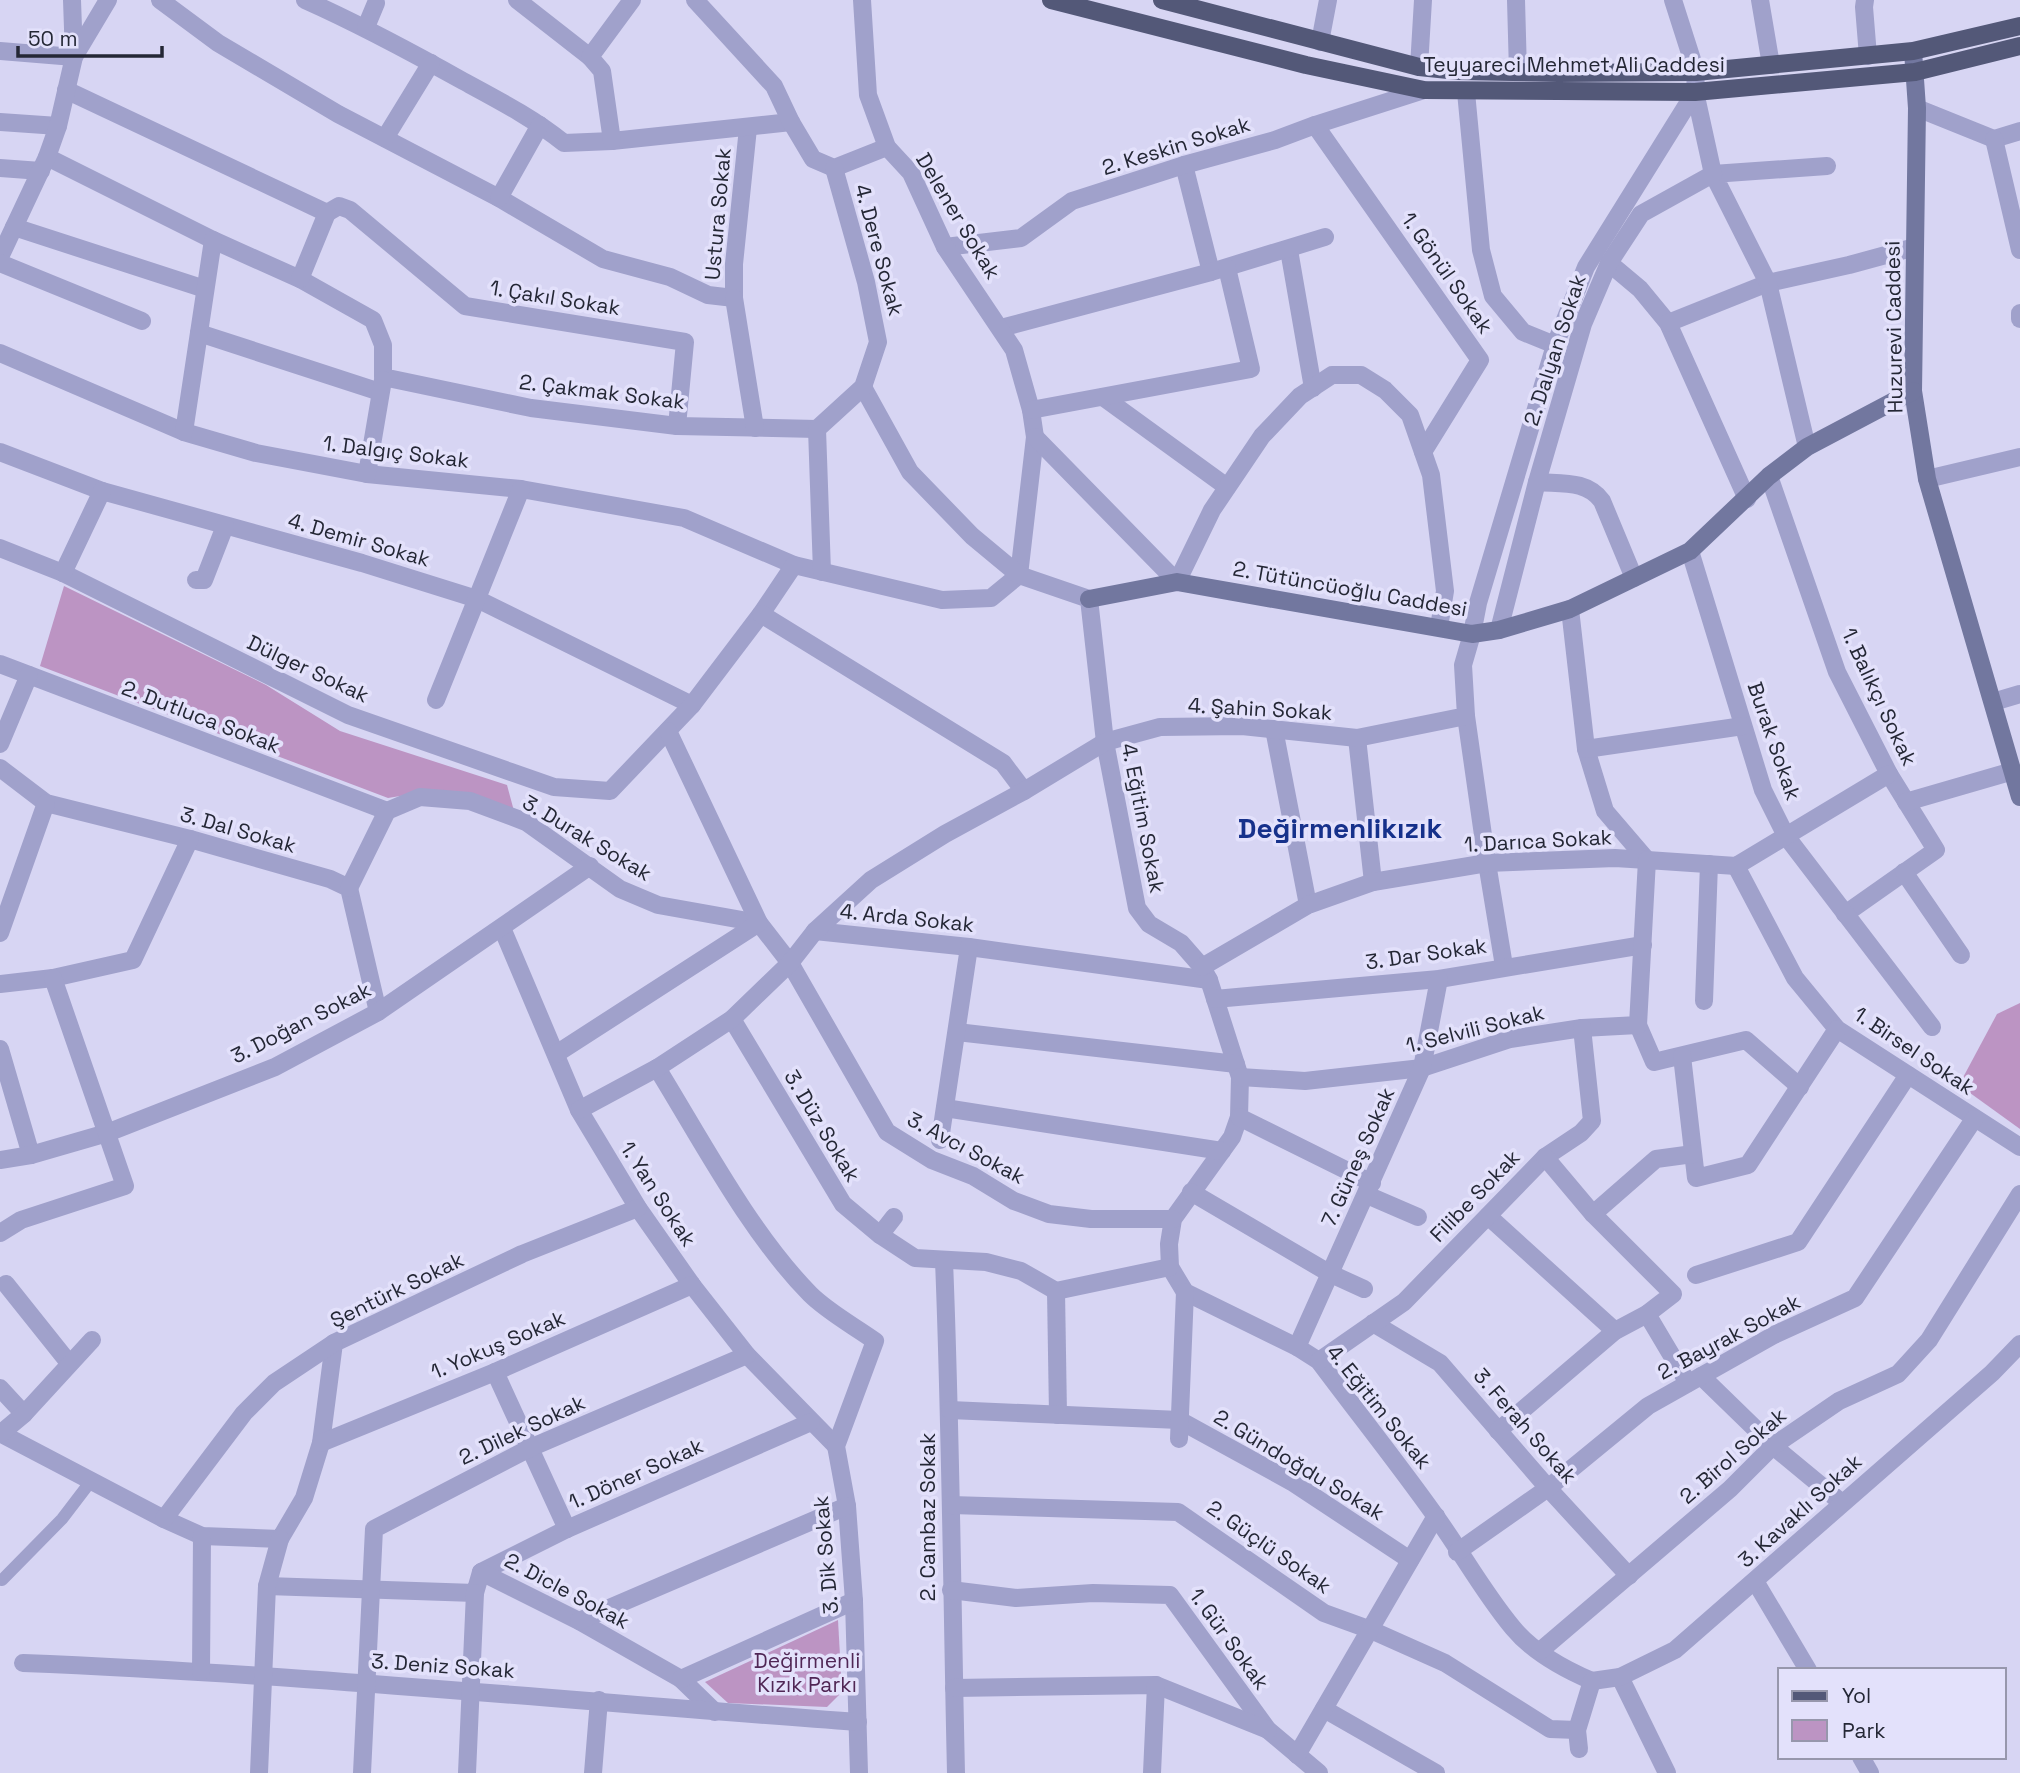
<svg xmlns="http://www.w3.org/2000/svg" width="2020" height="1773" font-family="'Space Grotesk',sans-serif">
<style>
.green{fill:#bc94c3}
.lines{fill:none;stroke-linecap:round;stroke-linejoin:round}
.lane{stroke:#a0a1cb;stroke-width:12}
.street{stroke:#a0a1cb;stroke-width:18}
.secondary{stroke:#72779f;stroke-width:18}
.primary{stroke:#535878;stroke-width:18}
.labels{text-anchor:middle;stroke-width:7;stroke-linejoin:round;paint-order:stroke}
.street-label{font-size:21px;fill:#242735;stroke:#e3e1fb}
.park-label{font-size:21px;fill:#502655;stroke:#e3e1fb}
.district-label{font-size:28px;font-weight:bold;fill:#16318b;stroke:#e3e1fb}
</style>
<rect width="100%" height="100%" fill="#d7d5f3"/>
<!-- green -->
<g class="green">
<path d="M 64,586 L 266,685 L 340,731 L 507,785 L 514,811 L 431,791 L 388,798 L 40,666 Z"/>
<path d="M 2020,1003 L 2020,1129 L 1959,1085 L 1997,1014 Z"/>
<path d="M 838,1620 L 842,1692 L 827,1707 L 728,1703 L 705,1682 Z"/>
</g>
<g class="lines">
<!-- lane -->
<path class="lane" d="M 2,1580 L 62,1519 L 91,1481"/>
<!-- street -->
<g class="street">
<path d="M 160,0 L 218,43 L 338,114 L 499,198 L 603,259 L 670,277 L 708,295 L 734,298 L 734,264 L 748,128"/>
<path d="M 305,0 C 359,24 411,52 463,81 C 498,100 533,118 564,143 L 612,141 L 791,122"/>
<path d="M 517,0 L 590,57"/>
<path d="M 695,0 L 774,86 L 791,122 L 813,159 L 834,168 L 887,147"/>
<path d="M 1516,0 L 1518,72"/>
<path d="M 1760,0 L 1771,65"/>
<path d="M 1865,0 L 1864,7 L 1868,56"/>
<path d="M 366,27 L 376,3"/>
<path d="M 1320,42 L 1328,0"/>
<path d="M 0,51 L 74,57 L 72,0"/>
<path d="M 1419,67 L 1423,0"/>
<path d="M 66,90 L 327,213 L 339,206 L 350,210 L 465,306 L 685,342 L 677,426"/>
<path d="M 1466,92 L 1481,250 L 1493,296 L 1523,332 L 1555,345"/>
<path d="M 1917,108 L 1994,139 L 2020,131"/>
<path d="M 0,122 L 58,126"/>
<path d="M 1315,125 L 1480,360 L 1423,452"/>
<path d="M 385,138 L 431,63"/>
<path d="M 1994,139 L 2020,250"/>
<path d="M 612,141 L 602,71 L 590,57 L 632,0"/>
<path d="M 47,157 L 213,240 L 300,279 L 373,320 L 383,345 L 383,377 L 531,408 L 677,426 L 817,429"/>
<path d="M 1184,165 L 1211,272"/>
<path d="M 0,168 L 41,171"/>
<path d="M 499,198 L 540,125"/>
<path d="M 14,227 L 205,289"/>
<path d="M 945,247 L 1021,238 L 1072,201 L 1184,165 L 1275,140 L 1315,125 L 1424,90"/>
<path d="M 1289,250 L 1313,388"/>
<path d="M 0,257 L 47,157 L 58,126 L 74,57 L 108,0"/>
<path d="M 0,263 L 142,321"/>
<path d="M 1609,263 L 1640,289 L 1668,323 L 1747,499"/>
<path d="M 300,279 L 327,213"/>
<path d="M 734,298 L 755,428"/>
<path d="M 2020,313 L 2020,319"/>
<path d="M 1668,323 L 1768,283 L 1849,265 L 1915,247"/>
<path d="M 1001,328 L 1211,272 L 1325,237"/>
<path d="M 199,333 L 380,392"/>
<path d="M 0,353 L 184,432 L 256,453 L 367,474 L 521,489 L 684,518 L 794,565 L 942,600 L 991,598 L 1019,575 L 1035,437 L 1031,410 L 1014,350 L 945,247 L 911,173 L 887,147 L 868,95 L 862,0"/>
<path d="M 863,387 L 910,472 L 972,536 L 1019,575 L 1089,599 L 1105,742 L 1137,908 L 1149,924 L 1181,943 L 1202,967 L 1209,980 L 1240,1077 L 1239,1117 L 1232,1137 L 1173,1219 L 1169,1244 L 1170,1267 L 1185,1292 L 1297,1347 L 1319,1361 C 1357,1412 1397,1462 1434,1514 C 1461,1551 1483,1592 1513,1628 C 1532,1651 1564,1669 1592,1681"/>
<path d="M 1103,397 L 1227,487"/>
<path d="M 1031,410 L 1251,369 L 1227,268"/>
<path d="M 184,432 L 213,240"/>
<path d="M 1035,437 L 1177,582 L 1212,510 L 1262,436 L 1300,396 L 1332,375 L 1361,375 L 1385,390 L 1410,415 L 1431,475 L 1445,591 L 1439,627"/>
<path d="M 1807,447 L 1768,283 L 1713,174 L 1827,166"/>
<path d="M 0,452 L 102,491 L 362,563 L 477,599 L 692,705"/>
<path d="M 367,474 L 383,380"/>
<path d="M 1769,476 L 1837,672 L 1889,774 L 1936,850 L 1845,914"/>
<path d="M 1927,479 L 2020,457"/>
<path d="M 1537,482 C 1562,484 1587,480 1602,501 L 1634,578"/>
<path d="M 0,548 L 63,573 L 348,715 L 554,787 L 610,791 L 692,705 L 761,614 L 794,565"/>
<path d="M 1690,551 L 1763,790 L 1786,836 L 1932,1027"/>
<path d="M 822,572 L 817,429 L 863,387 L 878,342 L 866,282 L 834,168"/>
<path d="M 63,573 L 102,491"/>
<path d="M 196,580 L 204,580 L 225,526"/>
<path d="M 1570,609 L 1586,749 L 1605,811 L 1647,860"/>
<path d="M 761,614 L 1003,763 L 1024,791"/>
<path d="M 1499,630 L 1537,482 L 1583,324 L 1609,263 L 1641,214 L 1713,174 L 1695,92"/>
<path d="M 0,664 L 387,811"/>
<path d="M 436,700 L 521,489"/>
<path d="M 1993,702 L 2020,694"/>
<path d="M 1466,716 L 1487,863 L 1504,966"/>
<path d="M 1274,729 L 1308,905"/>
<path d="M 1357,738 L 1373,882"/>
<path d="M 0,744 L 29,675"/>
<path d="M 1586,749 L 1743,726"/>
<path d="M 0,768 L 46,803 L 190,839 L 330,879 L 349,888 L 378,1012"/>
<path d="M 1906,802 L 2013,771"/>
<path d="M 1736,866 L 1795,978 L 1837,1029 L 2020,1147"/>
<path d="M 1904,872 L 1961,955"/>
<path d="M 349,888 L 387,811 L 420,797 L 470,801 L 526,822 L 620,889 L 658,905 L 759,923 L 790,963 L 887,1132 L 932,1160 L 973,1176 L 1014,1201 L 1049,1214 L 1091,1219 L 1173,1219"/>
<path d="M 502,928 L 579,1110 L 638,1208 L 692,1285 L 747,1355 L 836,1446"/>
<path d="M 815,931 L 969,947 L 1209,980"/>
<path d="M 0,933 L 46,803"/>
<path d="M 1202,967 L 1308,905 L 1373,882 L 1487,863 L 1615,858 L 1647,860"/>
<path d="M 0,984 L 53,978 L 133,960 L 190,839"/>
<path d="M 1215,999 L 1439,979 L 1643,945"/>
<path d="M 1704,1001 L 1709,864"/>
<path d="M 732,1019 L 843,1204 L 880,1235 L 915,1258 L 986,1262 L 1021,1271 L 1056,1291 L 1170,1267"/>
<path d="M 1638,1025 L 1654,1062 L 1746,1040 L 1800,1087"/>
<path d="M 957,1032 L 1236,1064"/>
<path d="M 0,1049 L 31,1155"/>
<path d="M 556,1054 L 759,923 L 668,731"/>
<path d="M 1682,1056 L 1696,1178 L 1748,1165 L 1837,1029"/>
<path d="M 657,1068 C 702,1141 750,1233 810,1294 C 828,1312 854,1326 875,1341 L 836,1446 L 847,1506 L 854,1601 L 859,1773"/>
<path d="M 1240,1077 L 1305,1081 L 1422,1068 L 1510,1039 L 1582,1028 L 1638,1025 L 1647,860 L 1736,866 L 1889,774"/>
<path d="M 945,1108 L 1222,1151"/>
<path d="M 579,1110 L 657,1068 L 732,1019 L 790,963 L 815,931 L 871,880 L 945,834 L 1024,791 L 1105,742 L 1160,727 L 1242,726 L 1357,738 L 1466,716 L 1463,665 L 1472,634 L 1478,603 L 1555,345 L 1586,267 L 1695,92 L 1696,72 L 1673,0"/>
<path d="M 1239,1117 L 1372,1183"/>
<path d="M 940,1140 L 969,947"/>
<path d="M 0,1160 L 31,1155 L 107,1133 L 275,1067 L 378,1012 L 590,866"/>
<path d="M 1191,1192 L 1329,1273 L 1364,1289"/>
<path d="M 1367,1195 L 1418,1217"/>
<path d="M 1593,1214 L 1656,1159 L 1693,1154"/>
<path d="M 1488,1216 L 1615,1331"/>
<path d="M 0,1233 L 21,1220 L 125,1186 L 53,978"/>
<path d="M 880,1235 L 894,1217"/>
<path d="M 944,1261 C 951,1432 952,1602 956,1773"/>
<path d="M 1696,1275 L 1798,1242 L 1908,1075"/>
<path d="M 6,1284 L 69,1363"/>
<path d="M 1056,1291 L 1058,1415"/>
<path d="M 1647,1314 L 1688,1383"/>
<path d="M 1373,1323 L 1440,1363 L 1548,1488 L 1629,1576"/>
<path d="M 1297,1347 L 1422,1068 L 1439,979"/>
<path d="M 1319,1361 L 1404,1302 L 1545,1157 L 1581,1133 L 1592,1121 L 1582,1028"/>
<path d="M 495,1372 L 567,1529"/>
<path d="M 1701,1376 L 1773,1446 L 1842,1503"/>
<path d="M 0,1388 L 24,1414"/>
<path d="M 950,1410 L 1179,1420 L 1292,1482 L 1410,1560"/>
<path d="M 1498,1431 L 1615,1331 L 1647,1314 L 1673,1294 L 1593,1214 L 1545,1157"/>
<path d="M 0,1433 L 164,1519 L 202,1536 L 280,1539 L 304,1498 L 321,1443 L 334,1343 L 522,1254 L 638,1208"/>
<path d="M 0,1434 L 24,1414 L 92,1340"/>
<path d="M 1179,1439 L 1185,1292"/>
<path d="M 321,1443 L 495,1372 L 692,1285"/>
<path d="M 951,1505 L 1178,1512 L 1324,1613 L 1371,1630 L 1445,1663 L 1550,1729 L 1577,1730"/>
<path d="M 164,1519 L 244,1413 L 274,1383 L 334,1343"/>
<path d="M 1457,1552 L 1548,1488 L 1648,1406 L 1774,1335 L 1855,1298 L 1974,1119"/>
<path d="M 481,1572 L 567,1529 L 811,1422"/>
<path d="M 1755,1581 L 1808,1670"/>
<path d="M 267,1586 L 475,1593 L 481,1572 L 579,1621 L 681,1679 L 715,1712"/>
<path d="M 951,1590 L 1016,1598 L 1093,1593 L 1170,1595 L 1268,1730 L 1319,1773"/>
<path d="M 579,1621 L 847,1506"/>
<path d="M 1540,1651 L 1730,1489 L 1773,1446 L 1839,1401 L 1898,1374 L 1929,1340 L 2020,1194"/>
<path d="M 23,1663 C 302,1674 580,1702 858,1722"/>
<path d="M 201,1672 L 202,1536"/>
<path d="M 1620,1677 L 1667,1773"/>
<path d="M 681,1679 L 854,1601"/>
<path d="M 1592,1681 L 1620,1677 L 1675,1650 L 1992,1373 L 2020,1344"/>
<path d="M 954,1688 L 1156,1685 L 1268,1730"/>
<path d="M 1324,1709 L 1436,1773"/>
<path d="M 1579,1749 L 1577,1730 L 1592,1681"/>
<path d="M 1297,1755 L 1436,1516"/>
<path d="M 1861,1757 L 1870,1773"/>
<path d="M 259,1773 L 267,1586 L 280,1539"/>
<path d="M 362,1773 L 374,1529 L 530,1448 L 747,1355"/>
<path d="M 467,1773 L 475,1593"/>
<path d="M 593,1773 L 599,1700"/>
<path d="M 1152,1773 L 1156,1685"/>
</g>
<!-- secondary -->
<g class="secondary">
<path d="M 1913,51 L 1917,108 L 1913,391 L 1927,479 L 2020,797"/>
<path d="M 1089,599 L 1177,582 L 1472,634 L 1499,630 L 1570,609 L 1690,551 L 1769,476 L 1807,447 L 1913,391"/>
</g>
<!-- primary -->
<g class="primary">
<path d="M 1051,0 L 1306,65 L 1424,90 L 1695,92 L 1915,72 L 2020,46"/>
<path d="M 1162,0 L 1419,67 L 1458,71 L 1558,73 L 1696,72 L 1913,51 L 2020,26"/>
</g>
</g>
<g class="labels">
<!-- street labels -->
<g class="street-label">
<text x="1574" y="72">Teyyareci Mehmet Ali Caddesi</text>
<text transform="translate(1176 146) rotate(-17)" y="7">2. Keskin Sokak</text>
<text transform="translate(718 214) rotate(-85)" y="7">Ustura Sokak</text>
<text transform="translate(958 216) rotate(59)" y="7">Delener Sokak</text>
<text transform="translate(879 250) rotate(75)" y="7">4. Dere Sokak</text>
<text transform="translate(1447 273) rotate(55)" y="7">1. Gönül Sokak</text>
<text transform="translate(555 298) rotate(9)" y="7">1. Çakıl Sokak</text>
<text transform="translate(1894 327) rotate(-91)" y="7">Huzurevi Caddesi</text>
<text transform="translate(1555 350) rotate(-72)" y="7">2. Dalyan Sokak</text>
<text transform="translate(602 392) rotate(7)" y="7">2. Çakmak Sokak</text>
<text transform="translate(396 452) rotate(7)" y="7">1. Dalgıç Sokak</text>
<text transform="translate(359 540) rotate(16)" y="7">4. Demir Sokak</text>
<text transform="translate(1350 589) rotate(10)" y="7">2. Tütüncüoğlu Caddesi</text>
<text transform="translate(308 669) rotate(25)" y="7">Dülger Sokak</text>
<text transform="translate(1879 697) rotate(65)" y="7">1. Balıkçı Sokak</text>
<text transform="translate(1260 709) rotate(3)" y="7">4. Şahin Sokak</text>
<text transform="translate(201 717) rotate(21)" y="7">2. Dutluca Sokak</text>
<text transform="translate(1774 741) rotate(71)" y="7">Burak Sokak</text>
<text transform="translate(1143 818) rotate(79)" y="7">4. Eğitim Sokak</text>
<text transform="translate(238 830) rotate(16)" y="7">3. Dal Sokak</text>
<text transform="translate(587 838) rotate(31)" y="7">3. Durak Sokak</text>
<text transform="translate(1538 841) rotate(-3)" y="7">1. Darıca Sokak</text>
<text transform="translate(907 918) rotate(6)" y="7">4. Arda Sokak</text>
<text transform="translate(1426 954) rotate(-8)" y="7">3. Dar Sokak</text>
<text transform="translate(301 1023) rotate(-27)" y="7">3. Doğan Sokak</text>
<text transform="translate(1475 1029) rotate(-14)" y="7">1. Selvili Sokak</text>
<text transform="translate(1914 1051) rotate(34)" y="7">1. Birsel Sokak</text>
<text transform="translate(822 1126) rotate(59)" y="7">3. Düz Sokak</text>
<text transform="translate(966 1148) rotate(28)" y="7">3. Avcı Sokak</text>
<text transform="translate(1358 1157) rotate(-66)" y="7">7. Güneş Sokak</text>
<text transform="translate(658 1194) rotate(57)" y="7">1. Yan Sokak</text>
<text transform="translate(1475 1196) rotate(-46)" y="7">Filibe Sokak</text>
<text transform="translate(397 1290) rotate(-26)" y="7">Şentürk Sokak</text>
<text transform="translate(1729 1337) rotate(-28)" y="7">2. Bayrak Sokak</text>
<text transform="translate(498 1345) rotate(-23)" y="7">1. Yokuş Sokak</text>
<text transform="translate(1379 1407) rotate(51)" y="7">4. Eğitim Sokak</text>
<text transform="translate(1525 1426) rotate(49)" y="7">3. Ferah Sokak</text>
<text transform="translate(522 1430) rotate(-25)" y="7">2. Dilek Sokak</text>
<text transform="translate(1733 1456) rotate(-41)" y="7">2. Birol Sokak</text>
<text transform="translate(1299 1465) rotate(31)" y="7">2. Gündoğdu Sokak</text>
<text transform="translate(636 1474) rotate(-24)" y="7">1. Döner Sokak</text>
<text transform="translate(1800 1511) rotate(-42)" y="7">3. Kavaklı Sokak</text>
<text transform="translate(928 1517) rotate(-90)" y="7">2. Cambaz Sokak</text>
<text transform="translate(1269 1547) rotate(35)" y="7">2. Güçlü Sokak</text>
<text transform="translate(826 1555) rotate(-95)" y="7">3. Dik Sokak</text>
<text transform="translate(567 1591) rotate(28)" y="7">2. Dicle Sokak</text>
<text transform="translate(1229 1639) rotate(54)" y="7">1. Gür Sokak</text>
<text transform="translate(443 1666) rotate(4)" y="7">3. Deniz Sokak</text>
</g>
<!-- park labels -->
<g class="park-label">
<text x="807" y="1668">Değirmenli<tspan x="807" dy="24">Kızık Parkı</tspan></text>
</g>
<!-- district labels -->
<g class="district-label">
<text x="1340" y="838">Değirmenlikızık</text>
</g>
</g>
<!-- legend -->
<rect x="1778" y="1668" width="228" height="91" fill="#e3e1fb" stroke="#9797ac" stroke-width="2"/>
<rect x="1792" y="1691" width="35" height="10" fill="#535878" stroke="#9797ac" stroke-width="2"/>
<text x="1842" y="1703" font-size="21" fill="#242735">Yol</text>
<rect x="1792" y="1720" width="35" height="21" fill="#bc94c3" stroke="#9797ac" stroke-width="2"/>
<text x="1842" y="1738" font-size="21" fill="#242735">Park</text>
<!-- scale -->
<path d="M18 46v10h144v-10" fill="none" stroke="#242735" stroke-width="3.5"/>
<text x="28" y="46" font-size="21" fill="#242735" stroke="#e3e1fb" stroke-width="5" paint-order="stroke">50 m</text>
</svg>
